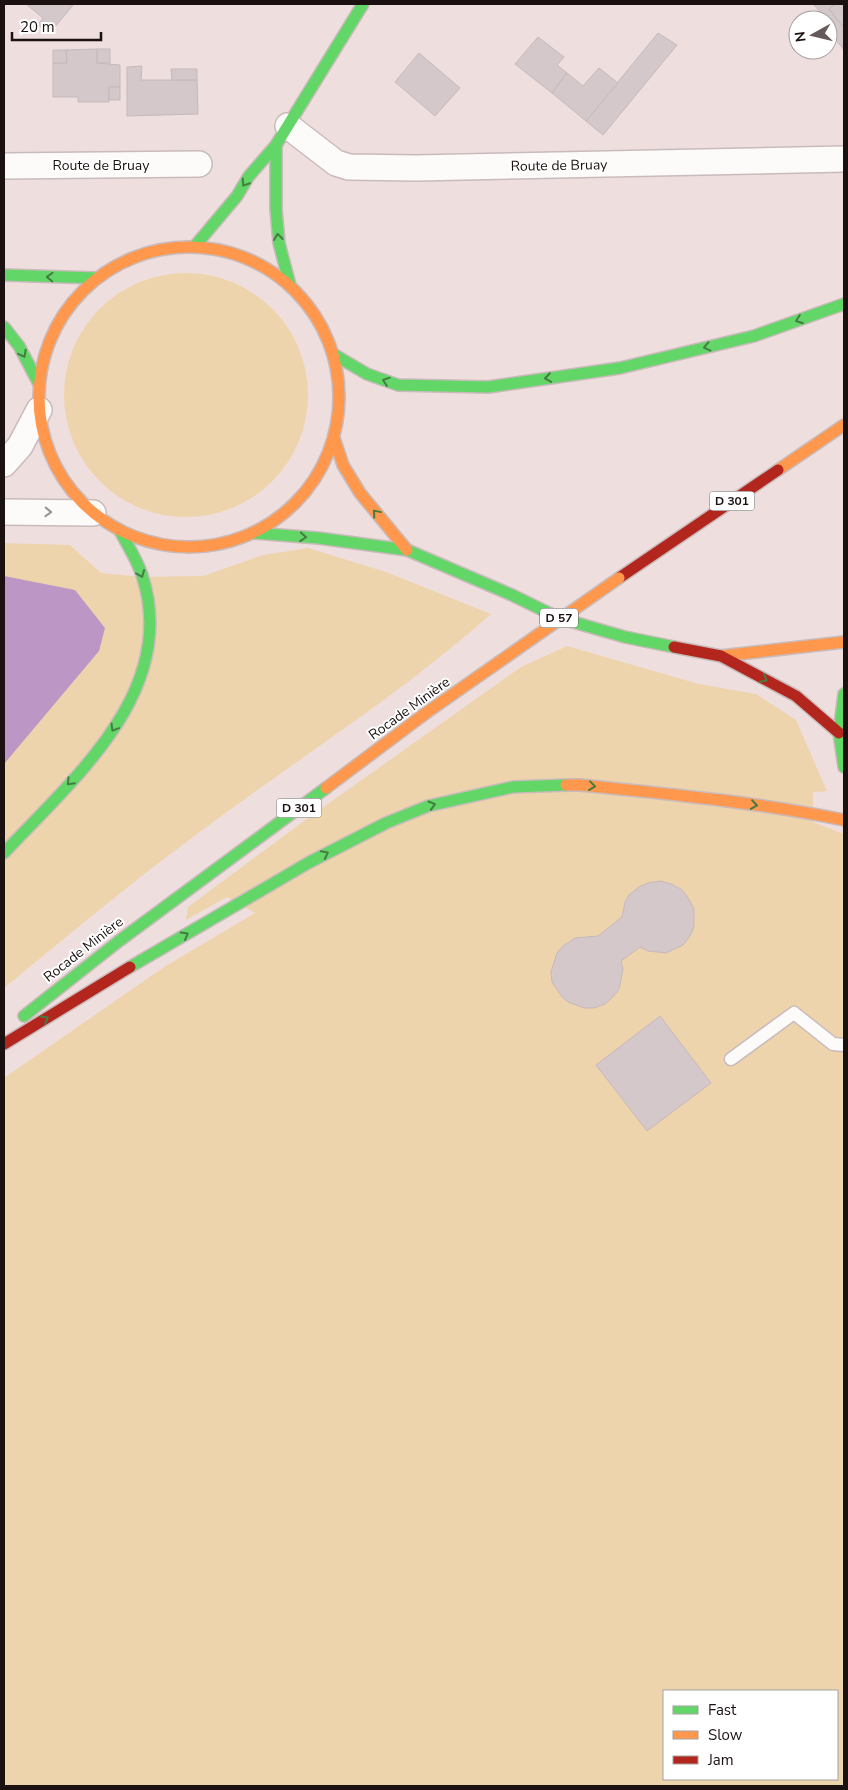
<svg xmlns="http://www.w3.org/2000/svg" width="848" height="1790" font-family="'Nunito Sans',sans-serif">
<style>
.green{fill:#eed4ad;fill-rule:evenodd}
.water{fill:#bc97c6}
.building{fill:#d5c8ca;stroke:#c5b9bb}
.lines{fill:none;stroke-linecap:round;stroke-linejoin:round}
.lane-casing{stroke:#c9bbbb;stroke-width:15}
.street-casing{stroke:#c9bbbb;stroke-width:28}
.fast-casing{stroke:#c9bbbb;stroke-width:14}
.slow-casing{stroke:#c9bbbb;stroke-width:14}
.jam-casing{stroke:#c9bbbb;stroke-width:14}
.lane{stroke:#fdfafa;stroke-width:12}
.street{stroke:#fdfafa;stroke-width:25}
.fast{stroke:#63d668;stroke-width:11}
.slow{stroke:#ff974d;stroke-width:11}
.jam{stroke:#b3261e;stroke-width:11}
.slow-bridge-casing{stroke:#c7bfbf;stroke-width:14;stroke-linecap:butt}
.slow-bridge{stroke:#ff974d;stroke-width:11}
.oneway{stroke:#437d41}
.oneway2{stroke:#979191}
.labels{text-anchor:middle;stroke-width:4;stroke-linejoin:round;paint-order:stroke}
.shield{fill:#fff;stroke:#5f5858;stroke-width:1}
.shield-label{font-size:12px;font-weight:bold;fill:#1b1111}
.street-label{font-size:14px;fill:#1b1111;stroke:#fff}
</style>
<rect width="100%" height="100%" fill="#efdede"/>
<!-- green -->
<g class="green">
<circle cx="186" cy="395" r="122"/>
<path d="M 4,543 L 70,545 L 101,573 L 143,577 L 203,576 L 263,555 L 308,548 L 386,572 L 491,614 C 409,687 316,747 227,812 C 150,867 77,928 4,988 Z"/>
<path d="M 567,646 L 699,684 L 756,694 L 796,720 L 827,791 L 813,792 L 813,822 L 844,834 L 844,1786 L 4,1786 L 4,1078 L 164,967 L 255,913 L 227,897 L 186,920 L 188,907 L 308,818 L 521,667 ZM 664,1691 L 837,1691 L 837,1779 L 664,1779 Z"/>
</g>
<!-- water -->
<path class="water" d="M 4,576 L 75,590 L 105,628 L 99,651 L 4,764 Z"/>
<!-- building -->
<g class="building">
<path d="M 26,4 L 74,4 L 49,34 L 38,25 L 43,18 Z"/>
<path d="M 813,4 L 835,4 L 829,9 L 844,28 L 844,50 L 828,30 L 828,20 L 820,20 L 818,17 L 822,14 Z"/>
<path d="M 835,4 L 844,4 L 844,28 L 829,9 Z"/>
<path d="M 658,33 L 677,45 L 603,135 L 586,121 Z"/>
<path d="M 538,37 L 564,57 L 557,65 L 567,73 L 552,93 L 515,64 Z"/>
<path d="M 97,49 L 97,63 L 120,65 L 120,87 L 109,87 L 109,102 L 78,102 L 78,97 L 53,97 L 53,63 L 67,63 L 66,50 Z"/>
<rect x="97" y="49" width="13" height="14"/>
<path d="M 53,50 L 66,50 L 67,63 L 53,63 Z"/>
<path d="M 419,53 L 460,88 L 435,116 L 395,82 Z"/>
<path d="M 142,66 L 141,80 L 197,80 L 198,114 L 127,116 L 127,67 Z"/>
<path d="M 599,68 L 618,83 L 586,121 L 552,93 L 567,73 L 583,86 Z"/>
<path d="M 171,69 L 197,69 L 197,80 L 172,80 Z"/>
<rect x="109" y="87" width="11" height="13"/>
<path d="M 660,881 L 671,884 L 681,889 L 687,896 L 694,909 L 694,927 L 690,936 L 683,945 L 666,953 L 648,951 L 640,947 L 621,961 L 623,969 L 619,989 L 613,997 L 605,1004 L 594,1008 L 584,1008 L 568,1002 L 562,997 L 552,982 L 551,972 L 557,953 L 563,946 L 575,938 L 598,936 L 622,917 L 625,902 L 629,895 L 639,887 L 648,883 Z"/>
<path d="M 660,1016 L 711,1083 L 647,1131 L 596,1065 Z"/>
</g>
<g class="lines">
<defs>
<path id="lane" d="M 731,1059 L 794,1013 L 833,1044 L 844,1045"/>
<g id="street">
<path d="M 288,126 L 336,163 L 349,167 L 416,168 L 844,159"/>
<path d="M 4,166 L 199,164"/>
<path d="M 4,464 L 20,446 L 39,410"/>
<path d="M 4,512 L 93,513"/>
</g>
<g id="fast">
<path d="M 276,145 L 276,209 L 279,243 L 290,285"/>
<path d="M 195,246 L 237,196 L 249,176 L 276,145 L 363,4"/>
<path d="M 4,275 L 96,278"/>
<path d="M 4,327 L 19,346 L 39,384"/>
<path d="M 333,354 L 367,374 L 398,385 L 488,387 L 620,368 L 754,336 L 844,304"/>
<path d="M 254,533 L 318,538 L 407,550 L 512,595 L 559,618 L 625,637 L 674,647"/>
<path d="M 844,694 L 839,733 L 844,767"/>
<path d="M 4,853 C 74,778 180,690 142,575 C 137,560 128,546 120,531"/>
<path d="M 130,967 L 308,863 L 386,823 L 428,806 L 513,787 L 566,785"/>
<path d="M 24,1016 L 119,941 L 326,788"/>
</g>
<g id="slow">
<circle cx="189" cy="397" r="150"/>
<path d="M 334,438 L 343,465 L 360,493 L 407,550"/>
<path d="M 778,470 L 844,425"/>
<path d="M 721,656 L 844,642"/>
<path d="M 566,785 L 580,785 C 668,794 757,802 844,820"/>
<path d="M 326,788 L 426,713"/>
</g>
<g id="jam">
<path d="M 619,578 L 778,470"/>
<path d="M 674,647 L 721,656 L 796,696 L 839,733"/>
<path d="M 4,1044 L 130,967"/>
</g>
</defs>
<!-- lane casing -->
<use href="#lane" class="lane-casing"/>
<!-- street casing -->
<use href="#street" class="street-casing"/>
<!-- fast casing -->
<use href="#fast" class="fast-casing"/>
<!-- slow casing -->
<use href="#slow" class="slow-casing"/>
<!-- jam casing -->
<use href="#jam" class="jam-casing"/>
<!-- lane -->
<use href="#lane" class="lane"/>
<!-- street -->
<use href="#street" class="street"/>
<!-- fast -->
<use href="#fast" class="fast"/>
<!-- slow -->
<use href="#slow" class="slow"/>
<!-- jam -->
<use href="#jam" class="jam"/>
<defs>
<path id="slow-bridge" d="M 426,713 L 619,578"/>
</defs>
<!-- slow-bridge casing -->
<use href="#slow-bridge" class="slow-bridge-casing"/>
<!-- slow-bridge -->
<use href="#slow-bridge" class="slow-bridge"/>
</g>
<!-- one-way arrows -->
<defs><path id="oneway-chevron" d="M-2-3.5L2.5 0L-2 3.5" fill="none" stroke-width="1.6" stroke-linecap="round" stroke-linejoin="round" transform="scale(1.25)"/></defs>
<g class="oneway">
<use href="#oneway-chevron" transform="translate(245 183) rotate(123)"/>
<use href="#oneway-chevron" transform="translate(278 237) rotate(-96)"/>
<use href="#oneway-chevron" transform="translate(50 277) rotate(-178)"/>
<use href="#oneway-chevron" transform="translate(799 320) rotate(160)"/>
<use href="#oneway-chevron" transform="translate(707 347) rotate(167)"/>
<use href="#oneway-chevron" transform="translate(23 354) rotate(62)"/>
<use href="#oneway-chevron" transform="translate(548 378) rotate(172)"/>
<use href="#oneway-chevron" transform="translate(386 381) rotate(-161)"/>
<use href="#oneway-chevron" transform="translate(376 513) rotate(-130)"/>
<use href="#oneway-chevron" transform="translate(303 537) rotate(5)"/>
<use href="#oneway-chevron" transform="translate(141 574) rotate(68)"/>
<use href="#oneway-chevron" transform="translate(764 679) rotate(28)"/>
<use href="#oneway-chevron" transform="translate(114 728) rotate(121)"/>
<use href="#oneway-chevron" transform="translate(70 782) rotate(133)"/>
<use href="#oneway-chevron" transform="translate(592 786) rotate(7)"/>
<use href="#oneway-chevron" transform="translate(432 805) rotate(-16)"/>
<use href="#oneway-chevron" transform="translate(754 805) rotate(8)"/>
<use href="#oneway-chevron" transform="translate(325 854) rotate(-27)"/>
<use href="#oneway-chevron" transform="translate(185 935) rotate(-30)"/>
<use href="#oneway-chevron" transform="translate(45 1019) rotate(-31)"/>
</g>
<use class="oneway2" href="#oneway-chevron" transform="translate(48 512) rotate(2)"/>
<g class="labels">
<!-- shield labels -->
<g class="shield">
<rect x="709.5" y="491.5" width="45" height="19" rx="4"/>
<rect x="540" y="608.5" width="38" height="19" rx="4"/>
<rect x="276.5" y="798.5" width="45" height="19" rx="4"/>
</g>
<g class="shield-label">
<text x="732" y="505">D 301</text>
<text x="559" y="622">D 57</text>
<text x="299" y="812">D 301</text>
</g>
<!-- street labels -->
<g class="street-label">
<text x="101" y="170">Route de Bruay</text>
<text transform="translate(559 165) rotate(-1)" y="5">Route de Bruay</text>
<text transform="translate(409 708) rotate(-36)" y="5">Rocade Minière</text>
<text transform="translate(83 949) rotate(-38)" y="5">Rocade Minière</text>
</g>
</g>
<!-- border -->
<rect width="848" height="1790" fill="none" stroke="#1b1111" stroke-width="10"/>
<!-- legend -->
<rect x="663" y="1690" width="175" height="90" fill="#ffffff" stroke="#a4a0a0"/>
<rect x="673" y="1706" width="25" height="8" fill="#63d668" stroke="#a4a0a0"/>
<text x="708" y="1715" font-size="15" fill="#1b1111">Fast</text>
<rect x="673" y="1731" width="25" height="8" fill="#ff974d" stroke="#a4a0a0"/>
<text x="708" y="1740" font-size="15" fill="#1b1111">Slow</text>
<rect x="673" y="1756" width="25" height="8" fill="#b3261e" stroke="#a4a0a0"/>
<text x="708" y="1765" font-size="15" fill="#1b1111">Jam</text>
<!-- north arrow -->
<g transform="translate(813 35) rotate(262)"><circle r="24" fill="#ffffff" stroke="#a4a0a0"/>
<path d="M0-4L9 19L0 12L-9 19Z" fill="#655959"/>
<text y="-8" font-size="14" font-weight="bold" text-anchor="middle" fill="#1b1111">N</text>
</g>
<!-- scale -->
<path d="M12 32v8h89v-8" fill="none" stroke="#1b1111" stroke-width="2.5"/>
<text x="20" y="32" font-size="15" fill="#1b1111" stroke="#ffffff" stroke-width="4" paint-order="stroke">20 m</text>
</svg>
